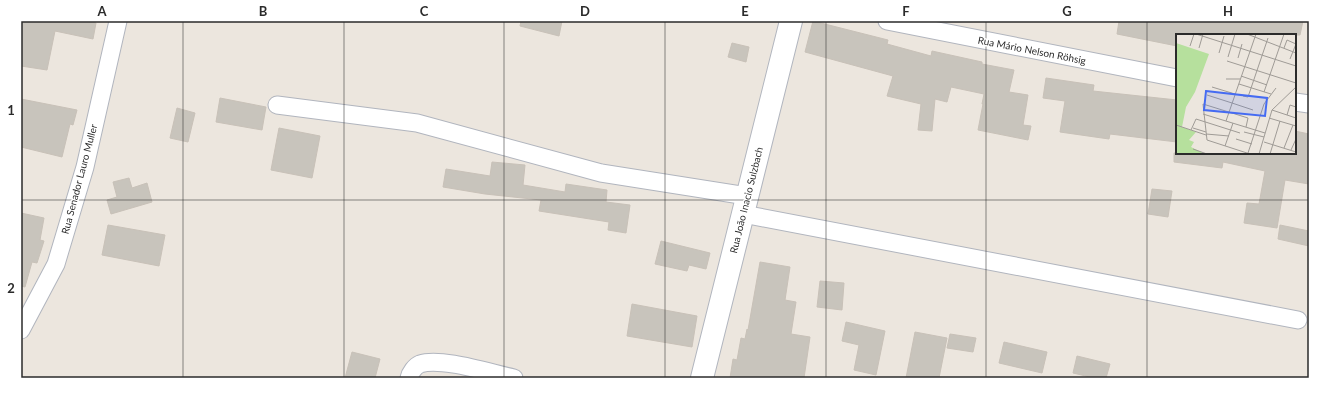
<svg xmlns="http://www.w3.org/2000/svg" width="1330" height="399" font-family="Lato,sans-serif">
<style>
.building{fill:#c8c4bc;stroke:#c8c1b8}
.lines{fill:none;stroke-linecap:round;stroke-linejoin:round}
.street-casing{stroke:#b1b5be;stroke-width:19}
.secondary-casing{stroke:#b1b5be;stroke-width:24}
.street{stroke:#fff;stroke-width:17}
.secondary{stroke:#fff;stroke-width:22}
.grid{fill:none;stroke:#2b2b2b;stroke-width:1;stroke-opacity:0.55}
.labels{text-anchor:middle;stroke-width:3;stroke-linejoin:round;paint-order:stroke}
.street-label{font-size:10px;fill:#2b2b2b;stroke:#fff}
.inset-road{fill:none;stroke:#9f9b96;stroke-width:1}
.view{fill:#456bf2;fill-opacity:0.15;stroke:#456bf2;stroke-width:2}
.inset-edge{fill:none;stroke:#2b2b2b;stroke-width:2}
.neatline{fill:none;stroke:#2b2b2b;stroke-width:1.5}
.grid-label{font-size:13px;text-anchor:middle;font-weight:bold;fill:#2b2b2b}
</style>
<rect width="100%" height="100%" fill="#ece6de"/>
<!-- building -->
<g class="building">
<path d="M 21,21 L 87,21 L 96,23 L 93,39 L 55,31 L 47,70 L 21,66 Z"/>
<path d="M 521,21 L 562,21 L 559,36 L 520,26 Z"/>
<path d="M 813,21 L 888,40 L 887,44 L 931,56 L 932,51 L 982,62 L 982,64 L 1014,70 L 1009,92 L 1028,95 L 1023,125 L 1031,126 L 1028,140 L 978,130 L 983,104 L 982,104 L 984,94 L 951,87 L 947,102 L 935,99 L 932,131 L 918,130 L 921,104 L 887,96 L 893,76 L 805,52 Z"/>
<path d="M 1119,21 L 1303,21 L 1300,35 L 1177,35 L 1177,46 L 1117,34 Z"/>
<path d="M 732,43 L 749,47 L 746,62 L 728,57 Z"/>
<path d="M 1046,78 L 1094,85 L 1093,91 L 1177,100 L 1177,142 L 1110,134 L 1109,139 L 1060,132 L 1065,101 L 1043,98 Z"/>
<path d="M 220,98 L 266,107 L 262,130 L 216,122 Z"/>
<path d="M 21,99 L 77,110 L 73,125 L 70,124 L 62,157 L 21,147 Z"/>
<path d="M 177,108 L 195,113 L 188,142 L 170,138 Z"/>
<path d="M 279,128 L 320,136 L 312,178 L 271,170 Z"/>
<path d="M 1295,131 L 1309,134 L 1309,184 L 1285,180 L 1277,228 L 1244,223 L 1247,203 L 1259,204 L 1265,171 L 1223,162 L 1222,168 L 1174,162 L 1174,153 L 1295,153 Z"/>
<path d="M 492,162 L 525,165 L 523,185 L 565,192 L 566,184 L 607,190 L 606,202 L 630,205 L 626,233 L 608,230 L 609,222 L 539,211 L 541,200 L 485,194 L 443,187 L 446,169 L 490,176 Z"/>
<path d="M 129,178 L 132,188 L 147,183 L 152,202 L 111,214 L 107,200 L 117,197 L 113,182 Z"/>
<path d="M 1152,189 L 1172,191 L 1168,217 L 1148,214 Z"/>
<path d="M 21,213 L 44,218 L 40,240 L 44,241 L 37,263 L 32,262 L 25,287 L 21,286 Z"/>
<path d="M 108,225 L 165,235 L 159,266 L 102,255 Z"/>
<path d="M 1280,225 L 1309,231 L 1309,246 L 1278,239 Z"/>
<path d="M 661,241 L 710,253 L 706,269 L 689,265 L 687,271 L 655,264 Z"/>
<path d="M 760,262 L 790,267 L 785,300 L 796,302 L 791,334 L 810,337 L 804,378 L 730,378 L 733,359 L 737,360 L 741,338 L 745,339 L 747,329 L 748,330 Z"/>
<path d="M 820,281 L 844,283 L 842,310 L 817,307 Z"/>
<path d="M 632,304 L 697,316 L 692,347 L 627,336 Z"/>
<path d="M 846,322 L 885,331 L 876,375 L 854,370 L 859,345 L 842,341 Z"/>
<path d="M 915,332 L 947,338 L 939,378 L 906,378 Z"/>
<path d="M 950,334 L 976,338 L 973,352 L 947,348 Z"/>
<path d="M 1004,342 L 1047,352 L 1042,373 L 999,363 Z"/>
<path d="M 352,352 L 380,359 L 375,378 L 345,378 Z"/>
<path d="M 1077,356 L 1110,364 L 1106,378 L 1094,378 L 1073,373 Z"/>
</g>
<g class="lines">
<defs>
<g id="street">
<path d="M 887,21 L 1177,78"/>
<path d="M 1295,102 L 1309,104"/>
<path d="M 277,105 L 417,123 L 601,173 L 747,196"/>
<path d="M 743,214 L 1298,320"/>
<path d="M 21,330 L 56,264 L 85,167 L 118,21"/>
<path d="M 409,378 C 410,373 415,366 420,364 C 441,357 490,373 514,378"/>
</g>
<path id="secondary" d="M 702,378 L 791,21"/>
</defs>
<!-- street casing -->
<use href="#street" class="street-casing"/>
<!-- secondary casing -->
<use href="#secondary" class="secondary-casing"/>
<!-- street -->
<use href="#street" class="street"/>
<!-- secondary -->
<use href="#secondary" class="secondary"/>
</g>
<!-- grid -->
<path class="grid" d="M 183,21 L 183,378M 344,21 L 344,378M 504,21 L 504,378M 665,21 L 665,378M 826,21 L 826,378M 986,21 L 986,378M 1147,21 L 1147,378M 21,200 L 1309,200"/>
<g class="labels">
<!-- street labels -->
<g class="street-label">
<text transform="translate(1032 50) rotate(11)" y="4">Rua Mário Nelson Röhsig</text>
<text transform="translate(79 179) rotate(-75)" y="4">Rua Senador Lauro Muller</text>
<text transform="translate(746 200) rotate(-76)" y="4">Rua João Inacio Sulzbach</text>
</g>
</g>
<!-- overview -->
<g transform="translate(1176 34)">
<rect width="120" height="120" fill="#ece6de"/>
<path d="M 0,9 L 33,20 L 19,58 L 10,73 L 6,93 L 20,98 L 13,106 L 18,108 L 15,113 L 29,120 L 0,120 Z" fill="#b6e09d"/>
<path class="inset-road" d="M 20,0 L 120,32M 71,0 L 120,19M 14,12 L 18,0M 23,14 L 27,0M 108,14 L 111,6 L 120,10M 43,19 L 48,2M 52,23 L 59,0M 62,24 L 66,10M 114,25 L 120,10M 51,27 L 120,49M 65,42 L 91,51M 50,45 L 64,45M 63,50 L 95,60M 36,53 L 59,60M 88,58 L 108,0M 31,61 L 56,69M 67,62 L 72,63 L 92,4M 56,69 L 77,76M 96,76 L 120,84M 27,80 L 89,99M 111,81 L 114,71 L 120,73M 93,84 L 120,92M 50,87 L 80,0M 0,91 L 30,101M 70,93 L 72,84 L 27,70 L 31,106 L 74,120M 17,94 L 30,98M 15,96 L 20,85 L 64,99M 68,98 L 88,103M 30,100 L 53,102M 60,105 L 76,110M 88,108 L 120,118M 49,112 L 57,89M 108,114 L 117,91M 17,115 L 31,120M 115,116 L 120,105M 72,119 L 88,70 L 100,54M 83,120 L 96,76 L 120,53M 94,120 L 104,87"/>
<path class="view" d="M 30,57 L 91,64 L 89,82 L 28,76 Z"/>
<rect width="120" height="120" class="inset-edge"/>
</g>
<!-- border -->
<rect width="1330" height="399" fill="none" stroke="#ffffff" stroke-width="44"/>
<rect x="22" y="22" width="1286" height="355" class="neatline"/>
<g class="grid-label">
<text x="102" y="16">A</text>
<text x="263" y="16">B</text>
<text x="424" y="16">C</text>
<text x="585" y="16">D</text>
<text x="745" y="16">E</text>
<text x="906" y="16">F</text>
<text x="1067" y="16">G</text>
<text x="1228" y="16">H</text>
<text x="11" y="115">1</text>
<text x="11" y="293">2</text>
</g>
</svg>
